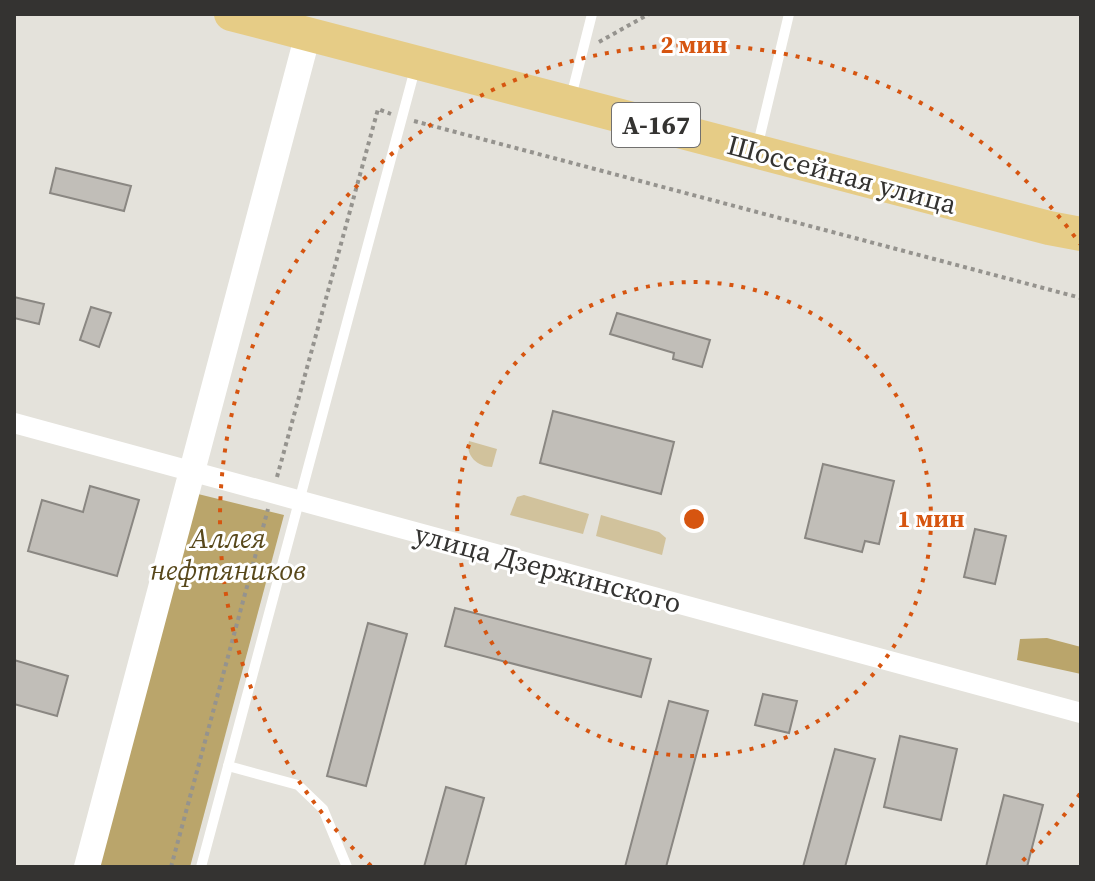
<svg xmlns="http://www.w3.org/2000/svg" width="1095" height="881" font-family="'Source Serif 4',serif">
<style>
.green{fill:#d1c29c}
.forest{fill:#baa56b}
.building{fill:#c1beb8;stroke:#8a8782;stroke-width:2}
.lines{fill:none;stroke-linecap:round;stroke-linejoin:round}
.path{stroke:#95938e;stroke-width:4;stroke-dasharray:4 4;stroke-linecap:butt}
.service{stroke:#fff;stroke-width:10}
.minor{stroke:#fff;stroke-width:20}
.tertiary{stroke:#fff;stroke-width:26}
.trunk{stroke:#e6cc86;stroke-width:34}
.ring{fill:none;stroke:#d65510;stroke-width:4;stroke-dasharray:4 8}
.labels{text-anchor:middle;stroke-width:6;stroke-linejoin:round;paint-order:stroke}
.shield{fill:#fff;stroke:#71706f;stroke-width:2}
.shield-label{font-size:26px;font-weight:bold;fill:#343331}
.street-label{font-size:28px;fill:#343331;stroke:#fff}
.park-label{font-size:28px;font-style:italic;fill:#58481b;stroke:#fff}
.centre{fill:#d65510;stroke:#fff;stroke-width:4}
.ring-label{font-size:24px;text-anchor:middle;font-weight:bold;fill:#d65510;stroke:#fff;stroke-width:6;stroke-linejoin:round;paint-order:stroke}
</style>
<rect width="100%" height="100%" fill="#e4e2db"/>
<!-- green -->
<g class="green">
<path d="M 469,441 L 497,449 L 492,467 C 478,467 465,456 469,441 Z"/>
<path d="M 524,495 L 589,514 L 583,534 L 510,515 L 517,497 Z"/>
<path d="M 601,515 L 659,532 L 666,538 L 662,555 L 596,536 Z"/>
</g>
<!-- forest -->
<g class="forest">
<path d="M 198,494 L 284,515 L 190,867 L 99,867 Z"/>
<path d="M 1047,638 L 1081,647 L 1081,674 L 1017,660 L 1020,639 Z"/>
</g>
<!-- building -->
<g class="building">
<path d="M 56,168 L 131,186 L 124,211 L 50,193 Z"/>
<path d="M 14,297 L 44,304 L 39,324 L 14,318 Z"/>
<path d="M 91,307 L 111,313 L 99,347 L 80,340 Z"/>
<path d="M 617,313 L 710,340 L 702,367 L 673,359 L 674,353 L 610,334 Z"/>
<path d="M 553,411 L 674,442 L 661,494 L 540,463 Z"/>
<path d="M 823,464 L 894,481 L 879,544 L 865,541 L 862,552 L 805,538 Z"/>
<path d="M 90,486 L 139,500 L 117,576 L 28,551 L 42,500 L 83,512 Z"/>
<path d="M 975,529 L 1006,536 L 995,584 L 964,577 Z"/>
<path d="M 455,608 L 651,659 L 641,697 L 445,646 Z"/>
<path d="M 368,623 L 407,634 L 366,786 L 327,776 Z"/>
<path d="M 14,660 L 68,676 L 57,716 L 14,704 Z"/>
<path d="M 763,694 L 797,701 L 789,733 L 755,725 Z"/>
<path d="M 669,701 L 708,711 L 666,867 L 625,867 Z"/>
<path d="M 900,736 L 957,749 L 941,820 L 884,807 Z"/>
<path d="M 835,749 L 875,759 L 845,867 L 803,867 Z"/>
<path d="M 446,787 L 484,798 L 465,867 L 424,867 Z"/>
<path d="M 1004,795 L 1043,805 L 1027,867 L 986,867 Z"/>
</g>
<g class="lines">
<!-- path -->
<g class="path">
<path d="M 599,42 L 649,14"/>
<path d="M 414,121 L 1081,298"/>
<path d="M 277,477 L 378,109 L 391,114"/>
<path d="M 171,867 L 268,509"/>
</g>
<!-- service -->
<g class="service">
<path d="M 571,97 L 592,14"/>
<path d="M 757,148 L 789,14"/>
<path d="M 228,766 L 298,785 L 323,809 L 347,867"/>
<path d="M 201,867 L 415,69"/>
</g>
<!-- minor -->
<path class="minor" d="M 14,423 L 1081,713"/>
<!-- tertiary -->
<path class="tertiary" d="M 87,867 L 308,34"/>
<!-- trunk -->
<path class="trunk" d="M 231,14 L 1049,228 L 1081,234"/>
</g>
<!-- distance rings -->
<g class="ring">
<circle cx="694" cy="519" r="237"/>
<path d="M1080 794A474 474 0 0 1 1017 866M371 866A474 474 0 1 1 1080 244"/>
</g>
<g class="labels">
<!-- shield labels -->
<rect class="shield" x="612" y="103" width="88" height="44" rx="6"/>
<g class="shield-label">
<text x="656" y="134">А-167</text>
</g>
<!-- street labels -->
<g class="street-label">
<text transform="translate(842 174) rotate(15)" y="10">Шоссейная улица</text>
<text transform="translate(548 568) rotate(15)" y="10">улица Дзержинского</text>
</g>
<!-- park labels -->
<g class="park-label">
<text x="228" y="548">Аллея<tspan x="228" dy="32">нефтяников</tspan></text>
</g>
</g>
<circle cx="694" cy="519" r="12" class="centre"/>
<g class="ring-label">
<text x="694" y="53">2 мин</text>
<text x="931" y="527">1 мин</text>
</g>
<!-- border -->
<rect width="1095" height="881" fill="none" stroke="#343331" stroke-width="32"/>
</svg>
